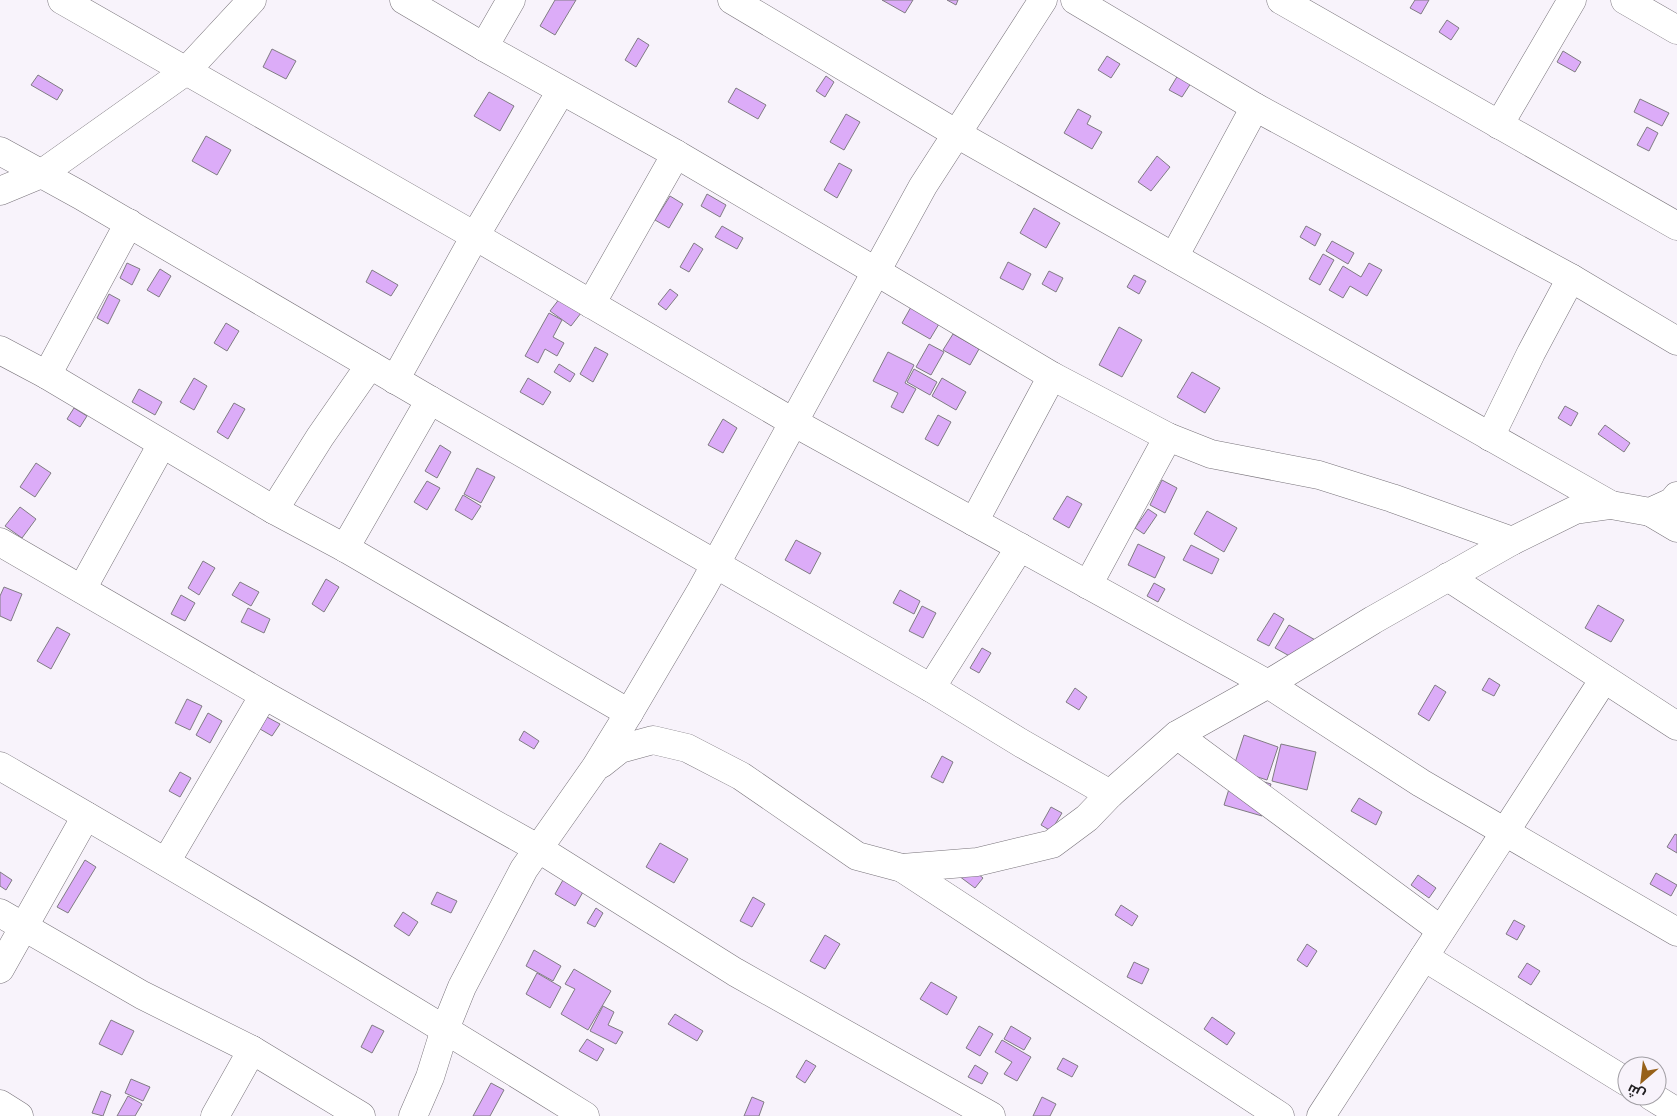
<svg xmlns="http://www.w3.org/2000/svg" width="1677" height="1116" font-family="'Fira Sans Condensed',Cairo,sans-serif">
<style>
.building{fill:#dcacf8;stroke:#807c83}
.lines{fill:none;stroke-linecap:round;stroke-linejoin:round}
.minor-casing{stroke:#78737a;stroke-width:29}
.minor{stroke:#fff;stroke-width:28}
</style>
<rect width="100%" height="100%" fill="#f8f3fb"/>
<!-- building -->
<g class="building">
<path d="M 555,0 L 576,0 L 555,35 L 540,26 Z"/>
<path d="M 882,0 L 913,0 L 905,13 Z"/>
<path d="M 947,0 L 958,0 L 956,5 Z"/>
<path d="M 1415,0 L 1429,0 L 1421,14 L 1410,8 Z"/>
<path d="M 1447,20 L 1459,28 L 1451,40 L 1439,32 Z"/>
<path d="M 638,38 L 649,45 L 636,67 L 625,60 Z"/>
<path d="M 272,49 L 296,61 L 286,79 L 263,67 Z"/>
<path d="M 1563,51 L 1581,62 L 1575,72 L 1557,62 Z"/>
<path d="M 1107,56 L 1120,64 L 1111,78 L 1098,70 Z"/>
<path d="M 38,75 L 63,90 L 57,100 L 31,85 Z"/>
<path d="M 1178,75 L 1191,83 L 1182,97 L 1169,90 Z"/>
<path d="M 826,76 L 834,82 L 825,97 L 816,91 Z"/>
<path d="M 736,88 L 766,105 L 758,119 L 728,102 Z"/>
<path d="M 489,92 L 514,106 L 500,131 L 474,116 Z"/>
<path d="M 1640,99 L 1669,113 L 1662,126 L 1634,112 Z"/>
<path d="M 1078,109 L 1091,116 L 1087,124 L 1102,132 L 1092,149 L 1064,133 Z"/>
<path d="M 846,114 L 860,122 L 844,150 L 830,142 Z"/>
<path d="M 1647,127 L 1658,133 L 1649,151 L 1637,145 Z"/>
<path d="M 206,136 L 231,150 L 217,175 L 192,161 Z"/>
<path d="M 1157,156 L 1170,167 L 1151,191 L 1138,182 Z"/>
<path d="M 839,163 L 852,170 L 837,198 L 824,190 Z"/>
<path d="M 707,194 L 726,205 L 720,217 L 701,206 Z"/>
<path d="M 670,196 L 683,204 L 669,228 L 655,220 Z"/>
<path d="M 1034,208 L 1060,223 L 1046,248 L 1020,233 Z"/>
<path d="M 722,226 L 743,238 L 737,249 L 715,237 Z"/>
<path d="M 1306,226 L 1321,234 L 1315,246 L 1300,237 Z"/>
<path d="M 1332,241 L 1354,253 L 1348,264 L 1326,251 Z"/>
<path d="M 694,243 L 703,249 L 689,272 L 680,267 Z"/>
<path d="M 1323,254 L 1334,260 L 1320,285 L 1309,279 Z"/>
<path d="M 1008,262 L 1031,274 L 1023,290 L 1000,278 Z"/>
<path d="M 127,263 L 140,269 L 132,285 L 120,278 Z"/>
<path d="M 1369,263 L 1382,270 L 1367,296 L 1350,286 L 1343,298 L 1329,290 L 1343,266 L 1361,277 Z"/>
<path d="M 160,269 L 171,276 L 159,297 L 147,290 Z"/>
<path d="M 372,270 L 398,285 L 391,296 L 366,282 Z"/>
<path d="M 1049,271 L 1063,278 L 1056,292 L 1042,284 Z"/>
<path d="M 1134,275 L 1146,281 L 1139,294 L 1127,287 Z"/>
<path d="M 670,289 L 678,295 L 666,310 L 658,304 Z"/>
<path d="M 109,294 L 120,300 L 108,324 L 97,318 Z"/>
<path d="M 560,298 L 581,313 L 571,326 L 550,311 Z"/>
<path d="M 911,307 L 939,324 L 930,339 L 902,323 Z"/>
<path d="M 549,313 L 562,320 L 553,337 L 564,343 L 557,356 L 545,349 L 538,363 L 525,356 Z"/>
<path d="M 226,323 L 239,331 L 227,351 L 214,343 Z"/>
<path d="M 1119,327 L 1142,340 L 1122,377 L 1099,365 Z"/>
<path d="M 953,334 L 979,349 L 970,365 L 943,350 Z"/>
<path d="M 929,344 L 944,352 L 931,375 L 916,367 Z"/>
<path d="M 595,347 L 608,354 L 593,382 L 580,374 Z"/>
<path d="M 888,352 L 914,365 L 905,383 L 916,389 L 903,413 L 891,407 L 898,393 L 873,381 Z"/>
<path d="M 559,364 L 575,374 L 570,382 L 554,372 Z"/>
<path d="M 914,369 L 937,382 L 930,395 L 907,382 Z"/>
<path d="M 1192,372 L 1220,388 L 1205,413 L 1177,397 Z"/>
<path d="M 194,378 L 207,386 L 194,410 L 180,402 Z"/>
<path d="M 528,378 L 551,392 L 543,405 L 520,392 Z"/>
<path d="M 942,378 L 966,392 L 956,410 L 932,396 Z"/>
<path d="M 139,389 L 162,402 L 155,415 L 132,402 Z"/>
<path d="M 234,403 L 245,409 L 228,439 L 217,432 Z"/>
<path d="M 1565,406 L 1578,413 L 1571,426 L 1558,418 Z"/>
<path d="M 74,408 L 87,416 L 80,427 L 67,419 Z"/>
<path d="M 938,415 L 951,422 L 938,446 L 925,439 Z"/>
<path d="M 723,419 L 737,428 L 723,453 L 708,445 Z"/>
<path d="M 1605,425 L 1630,443 L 1624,452 L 1598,434 Z"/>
<path d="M 440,445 L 451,452 L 437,478 L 425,471 Z"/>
<path d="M 36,463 L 51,473 L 35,497 L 20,487 Z"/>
<path d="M 477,468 L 495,477 L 481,503 L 464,494 Z"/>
<path d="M 1162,480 L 1177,488 L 1165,513 L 1150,505 Z"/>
<path d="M 427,481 L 440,488 L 427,510 L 414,502 Z"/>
<path d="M 463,495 L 481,506 L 472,520 L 455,510 Z"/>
<path d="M 1067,496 L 1082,504 L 1069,528 L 1053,519 Z"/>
<path d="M 20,507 L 36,519 L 22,538 L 5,526 Z"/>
<path d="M 1148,509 L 1157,515 L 1144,534 L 1135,528 Z"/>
<path d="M 1207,511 L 1237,528 L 1224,552 L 1194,534 Z"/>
<path d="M 796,540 L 821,553 L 810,574 L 785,560 Z"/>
<path d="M 1138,544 L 1165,557 L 1155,578 L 1128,565 Z"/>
<path d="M 1191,545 L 1219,559 L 1212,574 L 1183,560 Z"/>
<path d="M 203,561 L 215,568 L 199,595 L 188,588 Z"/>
<path d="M 326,579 L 339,587 L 324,612 L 312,604 Z"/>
<path d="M 240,582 L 259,592 L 251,606 L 232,595 Z"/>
<path d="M 1154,583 L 1165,589 L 1158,602 L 1147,596 Z"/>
<path d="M 4,587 L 22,594 L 11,621 L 0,616 L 0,596 Z"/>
<path d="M 900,590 L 920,601 L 914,614 L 893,603 Z"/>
<path d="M 181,595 L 195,603 L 185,621 L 171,614 Z"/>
<path d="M 1598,605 L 1624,620 L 1611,642 L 1585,628 Z"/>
<path d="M 922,606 L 936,613 L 923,638 L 909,631 Z"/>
<path d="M 248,608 L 270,619 L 264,633 L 241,622 Z"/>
<path d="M 1274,613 L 1284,619 L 1269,646 L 1257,640 Z"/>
<path d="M 1289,625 L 1317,641 L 1304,664 L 1275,648 Z"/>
<path d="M 57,627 L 70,634 L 51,669 L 37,661 Z"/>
<path d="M 982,648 L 991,653 L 979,673 L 970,668 Z"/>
<path d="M 1489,678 L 1500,685 L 1494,696 L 1482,690 Z"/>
<path d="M 1435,685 L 1446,692 L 1429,721 L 1418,714 Z"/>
<path d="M 1075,688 L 1087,697 L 1079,710 L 1066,702 Z"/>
<path d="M 187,699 L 202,706 L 190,730 L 175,723 Z"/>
<path d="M 208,713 L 222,721 L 210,743 L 196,735 Z"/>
<path d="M 267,717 L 280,724 L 272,736 L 260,729 Z"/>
<path d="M 524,731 L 539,741 L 534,749 L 519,740 Z"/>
<path d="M 1244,735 L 1278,747 L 1267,780 L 1233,769 Z"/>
<path d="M 1281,744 L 1316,752 L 1307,790 L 1272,781 Z"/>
<path d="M 942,756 L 953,762 L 943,783 L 931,777 Z"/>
<path d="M 180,772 L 191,778 L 180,797 L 169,791 Z"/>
<path d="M 1234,773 L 1271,784 L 1262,816 L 1224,805 Z"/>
<path d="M 1359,798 L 1382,812 L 1376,825 L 1351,811 Z"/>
<path d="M 1051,807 L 1062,813 L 1051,831 L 1041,825 Z"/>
<path d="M 1675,834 L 1677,835 L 1677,853 L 1667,847 Z"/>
<path d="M 660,843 L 688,859 L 674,883 L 646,867 Z"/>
<path d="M 85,860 L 96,867 L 68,913 L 57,907 Z"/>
<path d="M 967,865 L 983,878 L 975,888 L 959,876 Z"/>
<path d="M 0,872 L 12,880 L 6,890 L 0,886 Z"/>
<path d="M 567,873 L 587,885 L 575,906 L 555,894 Z"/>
<path d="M 1656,873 L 1677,885 L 1671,896 L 1650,884 Z"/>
<path d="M 1418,875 L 1436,888 L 1429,898 L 1411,885 Z"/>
<path d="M 437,892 L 457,901 L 451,913 L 431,904 Z"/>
<path d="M 753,897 L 765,904 L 752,927 L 740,921 Z"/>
<path d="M 1121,905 L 1138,916 L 1132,926 L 1115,915 Z"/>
<path d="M 596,908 L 603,913 L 595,927 L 587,923 Z"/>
<path d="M 403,912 L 418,922 L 409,936 L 394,926 Z"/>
<path d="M 1514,920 L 1525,926 L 1517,940 L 1506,934 Z"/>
<path d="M 825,935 L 840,944 L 825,969 L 810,961 Z"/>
<path d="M 1307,944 L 1317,951 L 1307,967 L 1297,960 Z"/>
<path d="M 534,950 L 561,966 L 553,981 L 526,966 Z"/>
<path d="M 1134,962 L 1149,969 L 1142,984 L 1127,977 Z"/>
<path d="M 1527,963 L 1540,971 L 1531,985 L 1518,977 Z"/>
<path d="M 574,969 L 611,991 L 588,1030 L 561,1014 L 575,989 L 565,984 Z"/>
<path d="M 537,973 L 561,987 L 550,1008 L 526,994 Z"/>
<path d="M 931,982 L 957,997 L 947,1015 L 920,999 Z"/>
<path d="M 603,1006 L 614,1012 L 608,1025 L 623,1032 L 616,1044 L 590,1031 Z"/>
<path d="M 675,1014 L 703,1031 L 697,1041 L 668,1024 Z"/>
<path d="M 1212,1017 L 1235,1033 L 1227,1045 L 1204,1029 Z"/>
<path d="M 111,1020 L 134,1031 L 122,1055 L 99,1044 Z"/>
<path d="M 372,1025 L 384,1031 L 372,1053 L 361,1047 Z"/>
<path d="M 979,1026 L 993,1034 L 980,1056 L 966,1048 Z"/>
<path d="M 1011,1026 L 1031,1038 L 1024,1050 L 1004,1039 Z"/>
<path d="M 587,1039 L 604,1049 L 597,1061 L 579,1051 Z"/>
<path d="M 1002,1040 L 1031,1057 L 1017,1081 L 1004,1074 L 1012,1062 L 995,1052 Z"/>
<path d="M 1063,1058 L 1078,1066 L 1072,1077 L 1057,1069 Z"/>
<path d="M 806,1060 L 816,1066 L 805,1083 L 796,1077 Z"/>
<path d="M 975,1065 L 988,1073 L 982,1084 L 968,1077 Z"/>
<path d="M 131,1079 L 150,1087 L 143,1101 L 125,1093 Z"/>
<path d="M 491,1083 L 504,1090 L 490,1116 L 473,1116 Z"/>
<path d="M 101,1091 L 111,1095 L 103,1116 L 92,1113 Z"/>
<path d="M 128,1096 L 142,1104 L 135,1116 L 117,1116 Z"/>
<path d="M 752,1097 L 764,1102 L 759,1116 L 744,1116 Z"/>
<path d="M 1042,1097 L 1056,1104 L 1050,1116 L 1033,1116 Z"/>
</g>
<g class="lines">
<defs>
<g id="minor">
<path d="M 62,0 L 475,236 L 793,422 L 1268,684 L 1421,783 L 1677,932"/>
<path d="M 404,0 L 484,47 L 676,154 L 877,272 L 1052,376 L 1168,437 L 1211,454 L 1319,475 L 1392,498 L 1512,541"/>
<path d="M 732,0 L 957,134 L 1611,505"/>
<path d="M 1075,0 L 1255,107 L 1571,278 L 1677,341"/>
<path d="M 1281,0 L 1677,226"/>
<path d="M 1625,0 L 1677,30"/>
<path d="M 484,47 L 511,0"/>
<path d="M 1499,125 L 1572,0"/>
<path d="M 0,151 L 80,195 L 430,400 L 931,688 L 1021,743 L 1110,794"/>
<path d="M 0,191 L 41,174 L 186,71 L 252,0"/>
<path d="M 1174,257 L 1255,107"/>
<path d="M 591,304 L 676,154"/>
<path d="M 0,350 L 47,375 L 274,510 L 345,548 L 629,713"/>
<path d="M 47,375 L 129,223"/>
<path d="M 395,380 L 475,236 L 561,91"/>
<path d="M 1490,437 L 1531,353 L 1571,278"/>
<path d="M 274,510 L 320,437 L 370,365"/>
<path d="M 1650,512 L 1677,528"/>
<path d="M 974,522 L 1052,376"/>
<path d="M 0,542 L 264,695 L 539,849 L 735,972 L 991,1116"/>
<path d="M 345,548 L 430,400"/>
<path d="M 1448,577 L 1677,726"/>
<path d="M 1088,585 L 1168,437"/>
<path d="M 82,589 L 162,444"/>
<path d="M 931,688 L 1020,547"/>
<path d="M 1177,735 L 1441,930"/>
<path d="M 601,764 L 620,749 L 653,740 L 687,748 L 741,776 L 857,856 L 902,868 L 1280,1116"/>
<path d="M 0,766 C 197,879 392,996 585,1116"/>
<path d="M 166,862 L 264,695"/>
<path d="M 902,868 L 977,862 L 1052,844 L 1087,818 L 1110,794 L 1177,735 L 1268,684 L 1373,620 L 1512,541 L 1575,510 L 1611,505 L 1650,512 L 1672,502 L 1677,496"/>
<path d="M 0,913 L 142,995 L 252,1050 L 361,1116"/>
<path d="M 1424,957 L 1627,1082"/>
<path d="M 0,969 L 86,816"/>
<path d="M 1651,1096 L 1677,1112"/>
<path d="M 0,1104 L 19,1116"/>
<path d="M 215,1116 L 252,1050"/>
<path d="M 413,1116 L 430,1077 L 445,1029 L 462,987 L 524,869 L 595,768 L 629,713 L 702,589 L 923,186 L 1043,0"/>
<path d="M 1321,1116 L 1604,679"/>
</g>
</defs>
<!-- minor casing -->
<use href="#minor" class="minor-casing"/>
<!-- minor -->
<use href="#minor" class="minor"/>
</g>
<!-- north arrow -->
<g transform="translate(1642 1081) rotate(208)"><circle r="24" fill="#f8f3fb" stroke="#a29fa5"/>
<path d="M0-4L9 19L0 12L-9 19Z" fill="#976119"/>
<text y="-8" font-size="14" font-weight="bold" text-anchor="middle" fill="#222023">ش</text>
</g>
</svg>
